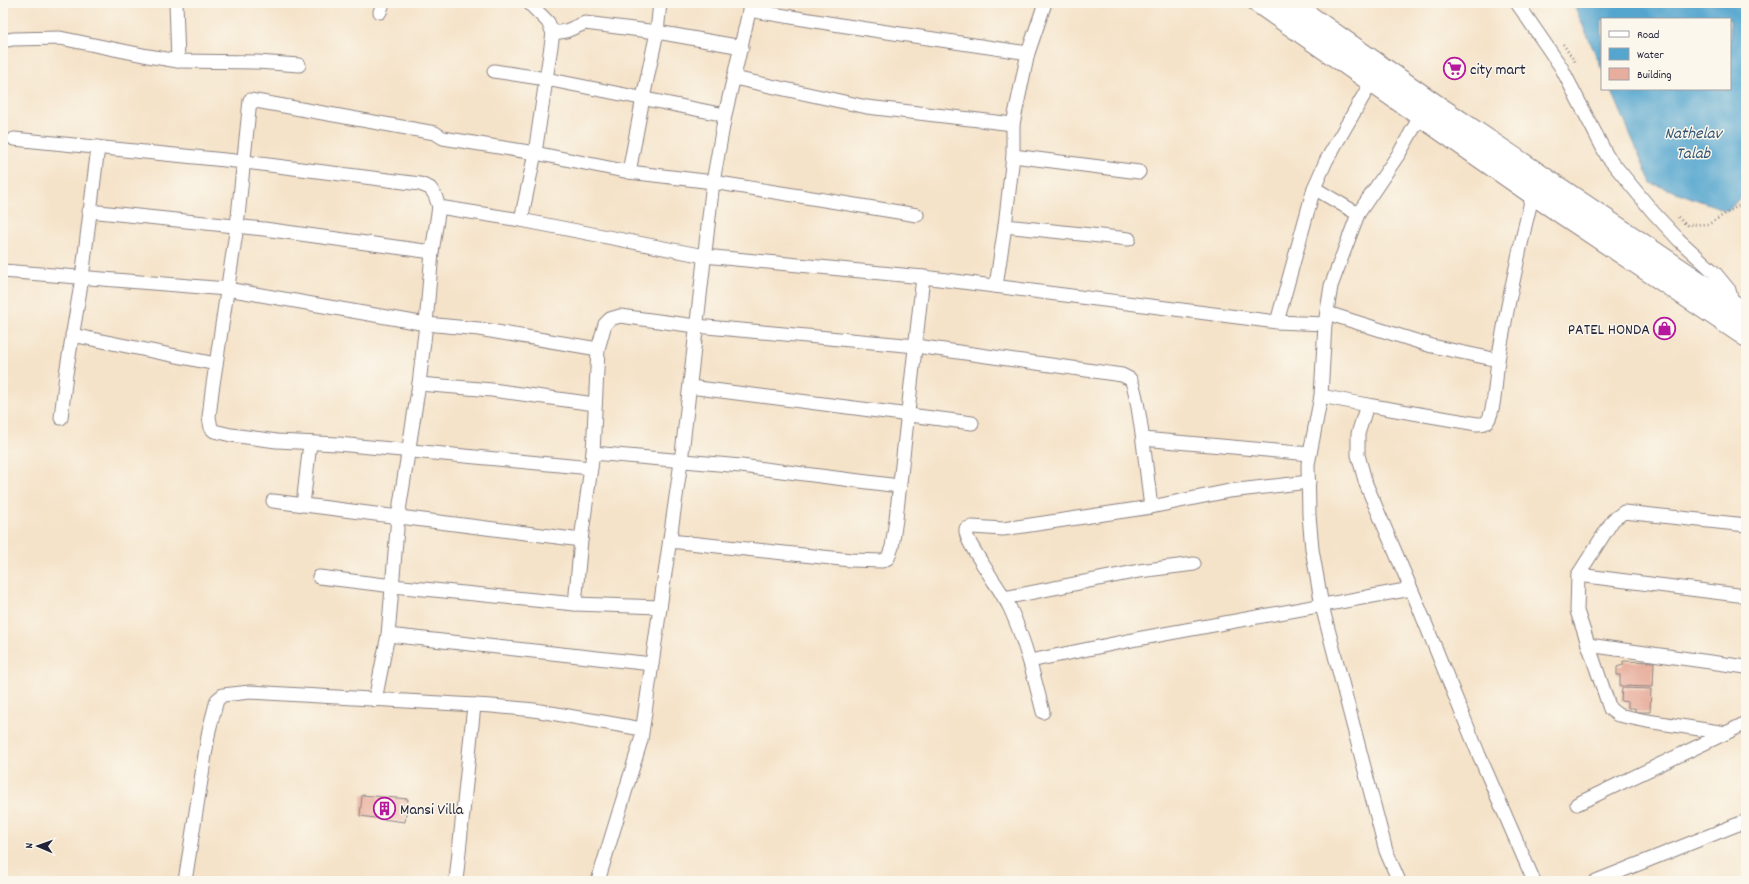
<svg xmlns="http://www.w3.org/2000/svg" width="1749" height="884" font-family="Dekko,sans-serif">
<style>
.water{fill:#54a6cf;stroke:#3b6485}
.building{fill:#e8ae9d}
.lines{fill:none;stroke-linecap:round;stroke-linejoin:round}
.minor-casing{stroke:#8c8282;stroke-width:15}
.primary-casing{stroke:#8c8282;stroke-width:23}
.path{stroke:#8c8282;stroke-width:2.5;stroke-dasharray:1 3;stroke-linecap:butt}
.minor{stroke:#fff;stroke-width:13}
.primary{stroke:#fff;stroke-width:21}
.labels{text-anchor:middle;stroke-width:3;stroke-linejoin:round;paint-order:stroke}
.poi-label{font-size:16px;fill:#22223b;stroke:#fbf7ec;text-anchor:start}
.water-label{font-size:17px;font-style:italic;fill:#365776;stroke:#fbf7ec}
</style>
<rect width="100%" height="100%" fill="#fbf7ec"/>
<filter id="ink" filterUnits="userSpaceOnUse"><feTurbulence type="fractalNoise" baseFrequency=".025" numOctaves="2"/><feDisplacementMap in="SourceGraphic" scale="8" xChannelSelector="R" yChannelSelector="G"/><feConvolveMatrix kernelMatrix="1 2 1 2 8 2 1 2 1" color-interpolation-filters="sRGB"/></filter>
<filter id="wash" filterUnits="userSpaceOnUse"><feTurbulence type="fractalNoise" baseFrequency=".012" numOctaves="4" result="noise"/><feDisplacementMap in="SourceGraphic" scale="16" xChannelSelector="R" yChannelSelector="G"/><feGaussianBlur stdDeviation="0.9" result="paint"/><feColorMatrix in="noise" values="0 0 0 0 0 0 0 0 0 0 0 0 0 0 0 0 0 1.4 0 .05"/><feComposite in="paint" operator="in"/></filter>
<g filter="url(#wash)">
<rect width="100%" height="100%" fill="#f5e3c9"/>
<!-- water -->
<path class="water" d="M 1573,3 L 1746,3 L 1746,191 L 1728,211 L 1651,183 L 1611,89 L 1730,89 L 1730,19 L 1602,19 L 1602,69 Z"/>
<g id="blocks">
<!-- building -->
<g class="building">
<path d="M 1623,661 L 1654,662 L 1653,687 L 1620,686 L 1620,675 L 1617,675 L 1617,667 L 1623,665 Z"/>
<path d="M 1746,681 L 1746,713 L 1744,713 L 1742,708 L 1744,688 Z"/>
<path d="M 1622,688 L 1651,689 L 1650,712 L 1635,712 L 1635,708 L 1628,708 L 1628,702 L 1621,701 Z"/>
<path d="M 362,795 L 408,799 L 405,822 L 360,816 Z"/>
</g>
</g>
</g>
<g filter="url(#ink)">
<use href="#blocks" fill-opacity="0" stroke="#8c8282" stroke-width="1"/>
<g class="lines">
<defs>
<g id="minor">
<path d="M 176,3 L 178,61 L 257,62 L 299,65"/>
<path d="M 529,3 L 548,22 L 553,33 L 566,31 L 585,23 L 657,32 L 742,47"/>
<path d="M 1517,3 L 1561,67 L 1607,156 L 1653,212 L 1679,240 L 1715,273 L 1729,290 L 1733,306"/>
<path d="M 749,10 L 840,25 L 1028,53"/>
<path d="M 380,12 L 383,3"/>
<path d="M 3,41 L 13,39 L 60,38 L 148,56 L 178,61"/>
<path d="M 494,71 L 546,79 L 725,115"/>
<path d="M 734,78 L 867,107 L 1013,124"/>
<path d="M 14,139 L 245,162 L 420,184 L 430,188 L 435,195 L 439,207 L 432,252 L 426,324 L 419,384 L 398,517 L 388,635 L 375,700"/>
<path d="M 1013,156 L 1139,172"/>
<path d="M 629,172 L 643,98 L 657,32 L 660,3"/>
<path d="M 1314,188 L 1358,214"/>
<path d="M 439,207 L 521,220 L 704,256 L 923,277 L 1277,322"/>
<path d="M 89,211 L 264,229 L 432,252"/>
<path d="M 521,220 L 535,153 L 553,33"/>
<path d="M 1005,226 L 1129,239"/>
<path d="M 3,271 L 227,289 L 426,324 L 479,329 L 598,349"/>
<path d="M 996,286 L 1005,226 L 1013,156 L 1013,124 L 1028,53 L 1045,3"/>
<path d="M 1327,313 L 1432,346 L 1498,360"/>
<path d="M 1325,324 L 1277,322 L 1314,188 L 1326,161 L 1372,81"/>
<path d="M 72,335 L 216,364"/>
<path d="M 419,384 L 492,390 L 595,404"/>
<path d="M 690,387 L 972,423"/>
<path d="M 1321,396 L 1367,405 L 1477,424 C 1481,424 1486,424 1488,420 C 1495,410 1496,373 1498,360 C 1508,302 1520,245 1534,189"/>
<path d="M 1367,405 L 1358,434 L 1358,455 L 1366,484 L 1415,598 L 1479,755 L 1534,881"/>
<path d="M 61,418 L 66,374 L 82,278 L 98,147"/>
<path d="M 1143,439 L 1310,454"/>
<path d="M 593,453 L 741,466 L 899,486"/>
<path d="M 591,468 L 338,444 L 277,441 L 231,435 L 214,431 L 211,428 L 209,417 L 212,391 L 237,226 L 250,100 L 435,133 L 443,138 L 535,153 L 629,172 L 713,182 L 917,215"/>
<path d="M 273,501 L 581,540"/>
<path d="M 303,505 L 310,443"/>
<path d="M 1746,525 L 1624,512 L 1613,520 L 1578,575 L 1577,611 L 1610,709 L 1618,715 L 1647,721 L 1726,733 L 1746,723"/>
<path d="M 670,541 L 851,560 L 882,561 L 888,558 L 892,547 L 896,519 L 923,277"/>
<path d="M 1578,575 L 1746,596"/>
<path d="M 319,577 L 393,586 L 575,604 L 660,607"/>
<path d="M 1004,598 L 1139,571 L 1194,564"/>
<path d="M 575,604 L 581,540 L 593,453 L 598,349 L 605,324 L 610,319 L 620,316 L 696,326 L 916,346 L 1122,375 C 1124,376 1128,378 1130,379 C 1139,389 1148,487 1151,507"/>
<path d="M 388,635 L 652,664"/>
<path d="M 1588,645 L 1746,667"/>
<path d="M 1030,661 L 1137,639 L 1411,589"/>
<path d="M 1043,712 C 1034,676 1025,641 1010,608 C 1004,596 996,585 989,574 C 983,564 964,538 966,529 L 972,527 L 1003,529 L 1151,507 L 1229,491 L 1309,482"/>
<path d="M 1577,804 L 1726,733"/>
<path d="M 185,881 L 209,730 L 217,700 L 223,695 L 250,692 L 492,706 L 534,710 L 642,729"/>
<path d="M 456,881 L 474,705"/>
<path d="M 598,881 L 641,740 L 681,462 L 713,182 L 725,115 L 751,3"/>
<path d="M 1399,881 L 1386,851 L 1322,606 L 1312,549 L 1309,515 L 1308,464 L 1321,396 L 1325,324 L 1331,286 L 1358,214 L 1400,152 L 1421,115"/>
<path d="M 1596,881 L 1746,821"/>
</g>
<g id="primary">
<path d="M 1259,3 L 1533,194 L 1746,336"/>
<path d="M 1290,3 L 1437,106 L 1746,314"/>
</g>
</defs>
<!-- minor casing -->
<use href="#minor" class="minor-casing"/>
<!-- primary casing -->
<use href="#primary" class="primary-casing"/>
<!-- path -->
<g class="path">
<path d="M 1563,44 L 1576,63"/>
<path d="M 1678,217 L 1686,225 L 1709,224 L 1746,201"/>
</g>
<!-- minor -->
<use href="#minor" class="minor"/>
<!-- primary -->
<use href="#primary" class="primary"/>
</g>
</g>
<!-- icons -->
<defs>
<symbol id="supermarket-ring" viewBox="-11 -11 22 22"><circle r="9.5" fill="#fbf7ec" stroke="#b5179e" stroke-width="1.5"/><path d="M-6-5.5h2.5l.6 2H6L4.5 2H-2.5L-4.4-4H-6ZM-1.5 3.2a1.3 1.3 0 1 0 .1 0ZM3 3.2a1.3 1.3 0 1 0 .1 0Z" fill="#b5179e"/></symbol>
<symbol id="shop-ring" viewBox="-11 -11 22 22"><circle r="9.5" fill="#fbf7ec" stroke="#b5179e" stroke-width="1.5"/><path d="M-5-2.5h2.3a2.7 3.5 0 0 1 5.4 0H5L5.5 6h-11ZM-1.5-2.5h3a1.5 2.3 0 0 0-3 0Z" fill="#b5179e"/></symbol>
<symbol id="building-ring" viewBox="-11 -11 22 22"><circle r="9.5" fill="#fbf7ec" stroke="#b5179e" stroke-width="1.5"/><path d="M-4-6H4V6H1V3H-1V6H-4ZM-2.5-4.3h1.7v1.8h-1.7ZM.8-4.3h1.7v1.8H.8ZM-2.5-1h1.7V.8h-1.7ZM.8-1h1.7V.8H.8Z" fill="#b5179e"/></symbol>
</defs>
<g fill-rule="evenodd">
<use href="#supermarket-ring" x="1442" y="56" width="25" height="25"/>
<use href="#shop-ring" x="1652" y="316" width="25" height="25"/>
<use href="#building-ring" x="372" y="796" width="25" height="25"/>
</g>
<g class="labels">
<!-- poi labels -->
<g class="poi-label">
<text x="1470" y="74">city mart</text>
<text x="1650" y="334" text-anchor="end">PATEL HONDA</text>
<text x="400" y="814">Mansi Villa</text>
</g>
<!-- water labels -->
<g class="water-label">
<text x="1693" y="138">Nathelav<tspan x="1693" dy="20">Talab</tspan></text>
</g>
</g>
<!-- margin -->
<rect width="1749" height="884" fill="none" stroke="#fbf7ec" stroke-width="16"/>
<!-- legend -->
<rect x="1601" y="18" width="130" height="72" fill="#fbf7ec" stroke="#a4a2a5"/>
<rect x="1609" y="31" width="20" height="6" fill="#ffffff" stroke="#a4a2a5"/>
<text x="1637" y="38" font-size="12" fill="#22223b">Road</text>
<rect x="1609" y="48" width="20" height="12" fill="#54a6cf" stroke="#a4a2a5"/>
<text x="1637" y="58" font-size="12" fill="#22223b">Water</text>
<rect x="1609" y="68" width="20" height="12" fill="#e8ae9d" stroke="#a4a2a5"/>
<text x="1637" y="78" font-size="12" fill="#22223b">Building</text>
<!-- north arrow -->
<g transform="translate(38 846) rotate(272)" stroke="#fbf7ec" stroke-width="3" paint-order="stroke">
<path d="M0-3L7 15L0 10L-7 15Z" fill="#22223b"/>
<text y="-6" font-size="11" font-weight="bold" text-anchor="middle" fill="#22223b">N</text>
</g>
</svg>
